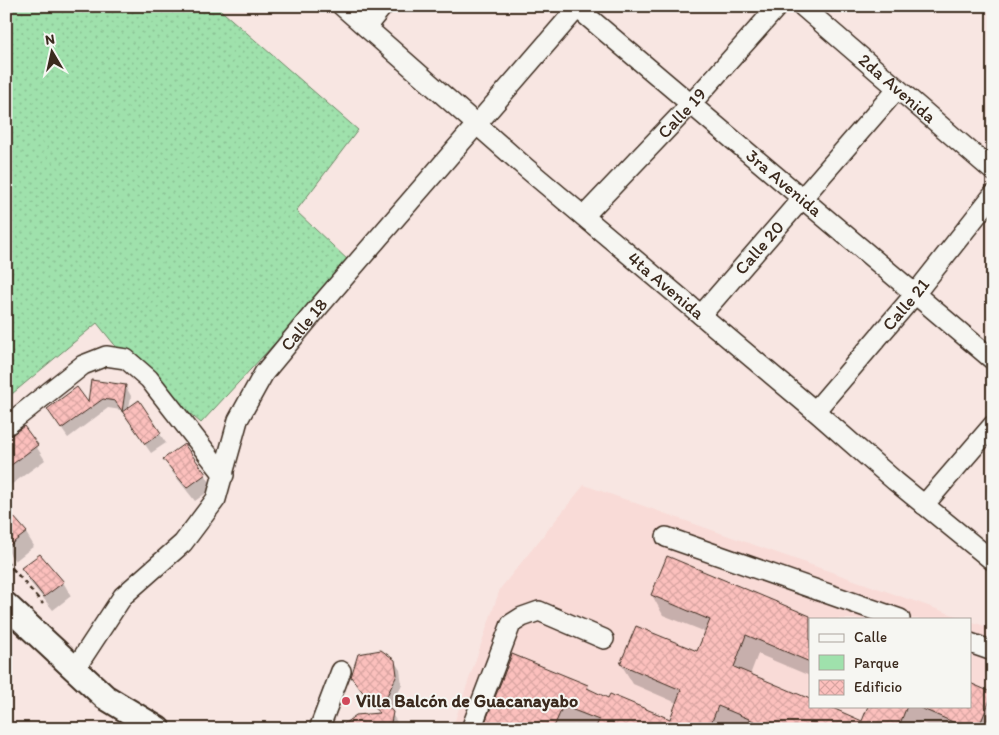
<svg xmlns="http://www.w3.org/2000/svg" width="999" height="735" font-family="Itim,sans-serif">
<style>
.built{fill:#f9dbd7}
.green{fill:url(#green-dots);stroke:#6d8665}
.shadow{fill:#0003}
.building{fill:url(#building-cross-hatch);stroke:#3b2a1e}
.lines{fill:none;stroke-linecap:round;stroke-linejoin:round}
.minor-casing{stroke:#3b2a1e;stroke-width:22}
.major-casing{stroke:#3b2a1e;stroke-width:28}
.path{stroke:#3b2a1e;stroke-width:2.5;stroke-dasharray:5 4;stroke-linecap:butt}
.minor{stroke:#f6f6f2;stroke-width:19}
.major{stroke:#f6f6f2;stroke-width:24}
.poi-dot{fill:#d1495b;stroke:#f6f6f2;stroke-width:2}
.labels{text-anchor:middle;stroke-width:4;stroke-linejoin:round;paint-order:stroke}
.street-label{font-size:18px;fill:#3b2a1e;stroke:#f6f6f2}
.poi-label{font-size:18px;font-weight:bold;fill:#3b2a1e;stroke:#f6f6f2;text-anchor:start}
</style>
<defs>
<pattern id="green-dots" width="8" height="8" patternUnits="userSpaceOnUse" patternTransform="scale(1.25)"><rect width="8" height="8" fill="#9fe1ac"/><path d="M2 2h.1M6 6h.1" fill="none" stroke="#8ac194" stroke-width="1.8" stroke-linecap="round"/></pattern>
<pattern id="building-cross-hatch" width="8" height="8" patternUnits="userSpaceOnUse" patternTransform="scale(1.25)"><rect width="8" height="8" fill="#fcc0bd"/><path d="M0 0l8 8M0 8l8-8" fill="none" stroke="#d9a5a2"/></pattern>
</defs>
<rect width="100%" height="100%" fill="#f8e6e2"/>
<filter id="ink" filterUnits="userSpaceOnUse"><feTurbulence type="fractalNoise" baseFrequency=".02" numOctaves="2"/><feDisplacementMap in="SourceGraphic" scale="10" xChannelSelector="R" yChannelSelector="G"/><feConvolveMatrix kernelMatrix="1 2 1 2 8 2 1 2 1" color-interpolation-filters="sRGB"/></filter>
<g filter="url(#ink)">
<!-- built -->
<path class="built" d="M 584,485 L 965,619 L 810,619 L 810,706 L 970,706 L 970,621 L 993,629 L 993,729 L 452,729 L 500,589 Z"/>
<!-- green -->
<path class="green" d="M 6,6 L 216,6 L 358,130 L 296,211 L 350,262 L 201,423 L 126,359 L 97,323 L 6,399 Z"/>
<!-- shadow -->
<g class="shadow">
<path d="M 126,387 L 131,396 L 129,408 L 138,402 L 166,443 L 151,453 L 121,410 L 108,408 L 68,438 L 54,418 L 88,405 Z"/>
<path d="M 24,428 L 45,460 L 8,487 L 6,501 L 6,440 Z"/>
<path d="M 165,460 L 205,474 L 213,488 L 195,501 L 173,473 Z"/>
<path d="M 6,510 L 26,533 L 34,546 L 15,561 L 6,549 Z"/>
<path d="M 668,558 L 813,619 L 810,619 L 810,676 L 758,654 L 750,675 L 810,700 L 810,706 L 863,722 L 869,706 L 970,706 L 970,685 L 993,694 L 993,729 L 935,729 L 920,722 L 917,729 L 739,729 L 729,725 L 728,729 L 583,729 L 574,725 L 573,729 L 488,729 L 486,725 L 588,686 L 591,692 L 670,721 L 677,703 L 633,684 L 621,664 L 698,653 L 706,632 L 663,615 L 652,595 Z"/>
<path d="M 22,568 L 63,582 L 71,596 L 53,610 L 30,582 Z"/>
<path d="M 394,661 L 400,670 L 402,685 L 389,710 L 397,722 L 396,729 L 348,729 L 379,714 L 352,677 Z"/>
</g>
<!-- building -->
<g class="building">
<path d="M 91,380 L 126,385 L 122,412 L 139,400 L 161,433 L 145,444 L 115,401 L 103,399 L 61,429 L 47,409 L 77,387 L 88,402 Z"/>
<path d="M 24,426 L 38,445 L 6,469 L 6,439 Z"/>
<path d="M 184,444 L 206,474 L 187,488 L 163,459 Z"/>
<path d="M 6,508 L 27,532 L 6,548 Z"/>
<path d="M 40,554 L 64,582 L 44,597 L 21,568 Z"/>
<path d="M 667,556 L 810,616 L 810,662 L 746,635 L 734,667 L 810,699 L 810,706 L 828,706 L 862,721 L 868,706 L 907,706 L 898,729 L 773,729 L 718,706 L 709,729 L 595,729 L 599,720 L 563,706 L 553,729 L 493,729 L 484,725 L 512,654 L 588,685 L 587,688 L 608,698 L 610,694 L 670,719 L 681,690 L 620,664 L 636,626 L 697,651 L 710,620 L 651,595 Z"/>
<path d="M 381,650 L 395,660 L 397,675 L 384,702 L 393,712 L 390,728 L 389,726 L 380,729 L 337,729 L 356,715 L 379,713 L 351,677 L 358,654 Z"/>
<path d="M 970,683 L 993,693 L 978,729 L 969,729 L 916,706 L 970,706 Z"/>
</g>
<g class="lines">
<defs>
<g id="minor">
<path id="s1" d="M 342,6 L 525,167 L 815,411 L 895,481 L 993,561"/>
<path id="s2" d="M 575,6 L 993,360"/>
<path id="s3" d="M 802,6 L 993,171"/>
<path d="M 366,27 L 383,6"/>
<path id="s4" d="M 584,216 L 690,105 L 778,6"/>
<path id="s5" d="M 701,315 L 897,89"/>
<path id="s6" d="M 815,411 L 915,294 L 993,195"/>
<path d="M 6,426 L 83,365 L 106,356 L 126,359 L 149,379 L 224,475"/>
<path d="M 924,505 L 993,425"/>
<path d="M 666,537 L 900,619"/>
<path d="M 970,643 L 993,651"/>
<path id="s7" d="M 75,669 L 123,596 L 183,543 L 216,499 L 238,420 L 264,373 L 317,309 L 579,6"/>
<path d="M 319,729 L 341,671"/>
<path d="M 471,729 L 511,624 L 522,617 L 539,611 L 604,639"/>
</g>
<path id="major" d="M 6,605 L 105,697 L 158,729"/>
</defs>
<!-- minor casing -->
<use href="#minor" class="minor-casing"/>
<!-- major casing -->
<use href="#major" class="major-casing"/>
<!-- path -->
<path class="path" d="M 6,561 L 43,604"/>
<!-- minor -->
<use href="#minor" class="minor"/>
<!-- major -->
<use href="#major" class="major"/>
</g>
</g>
<!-- markers -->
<circle class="poi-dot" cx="346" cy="701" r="5"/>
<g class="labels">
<!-- street labels -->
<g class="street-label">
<text dy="6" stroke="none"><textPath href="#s3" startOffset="126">2da Avenida</textPath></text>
<text dy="6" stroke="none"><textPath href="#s4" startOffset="142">Calle 19</textPath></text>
<text dy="6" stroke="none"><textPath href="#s2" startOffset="274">3ra Avenida</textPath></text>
<text dy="6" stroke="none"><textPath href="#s5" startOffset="89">Calle 20</textPath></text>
<text dy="6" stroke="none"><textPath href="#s1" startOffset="428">4ta Avenida</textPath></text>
<text dy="6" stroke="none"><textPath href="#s6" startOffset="140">Calle 21</textPath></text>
<text dy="6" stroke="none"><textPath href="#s7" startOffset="421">Calle 18</textPath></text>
</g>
<!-- poi labels -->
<g class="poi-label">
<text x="356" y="707">Villa Balcón de Guacanayabo</text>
</g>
</g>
<!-- margin -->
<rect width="999" height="735" fill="none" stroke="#f6f6f2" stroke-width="25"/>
<rect x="12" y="12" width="974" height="710" fill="none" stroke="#3b2a1e" stroke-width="2" filter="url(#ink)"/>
<!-- legend -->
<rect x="809" y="618" width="162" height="90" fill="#f6f6f2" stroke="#aba49d"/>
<rect x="819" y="634" width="25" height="8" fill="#f6f6f2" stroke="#aba49d"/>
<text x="854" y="642" font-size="15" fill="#3b2a1e">Calle</text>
<rect x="819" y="655" width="25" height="15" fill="#9fe1ac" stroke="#aba49d"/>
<text x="854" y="668" font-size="15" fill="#3b2a1e">Parque</text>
<rect x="819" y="680" width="25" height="15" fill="url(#building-cross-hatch)" stroke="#aba49d"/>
<text x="854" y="692" font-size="15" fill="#3b2a1e">Edificio</text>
<!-- north arrow -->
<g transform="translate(52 52) rotate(351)" stroke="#f6f6f2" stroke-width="4" paint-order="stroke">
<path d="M0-4L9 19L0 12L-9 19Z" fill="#3b2a1e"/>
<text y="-8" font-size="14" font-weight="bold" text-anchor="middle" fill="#3b2a1e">N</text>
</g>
</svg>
